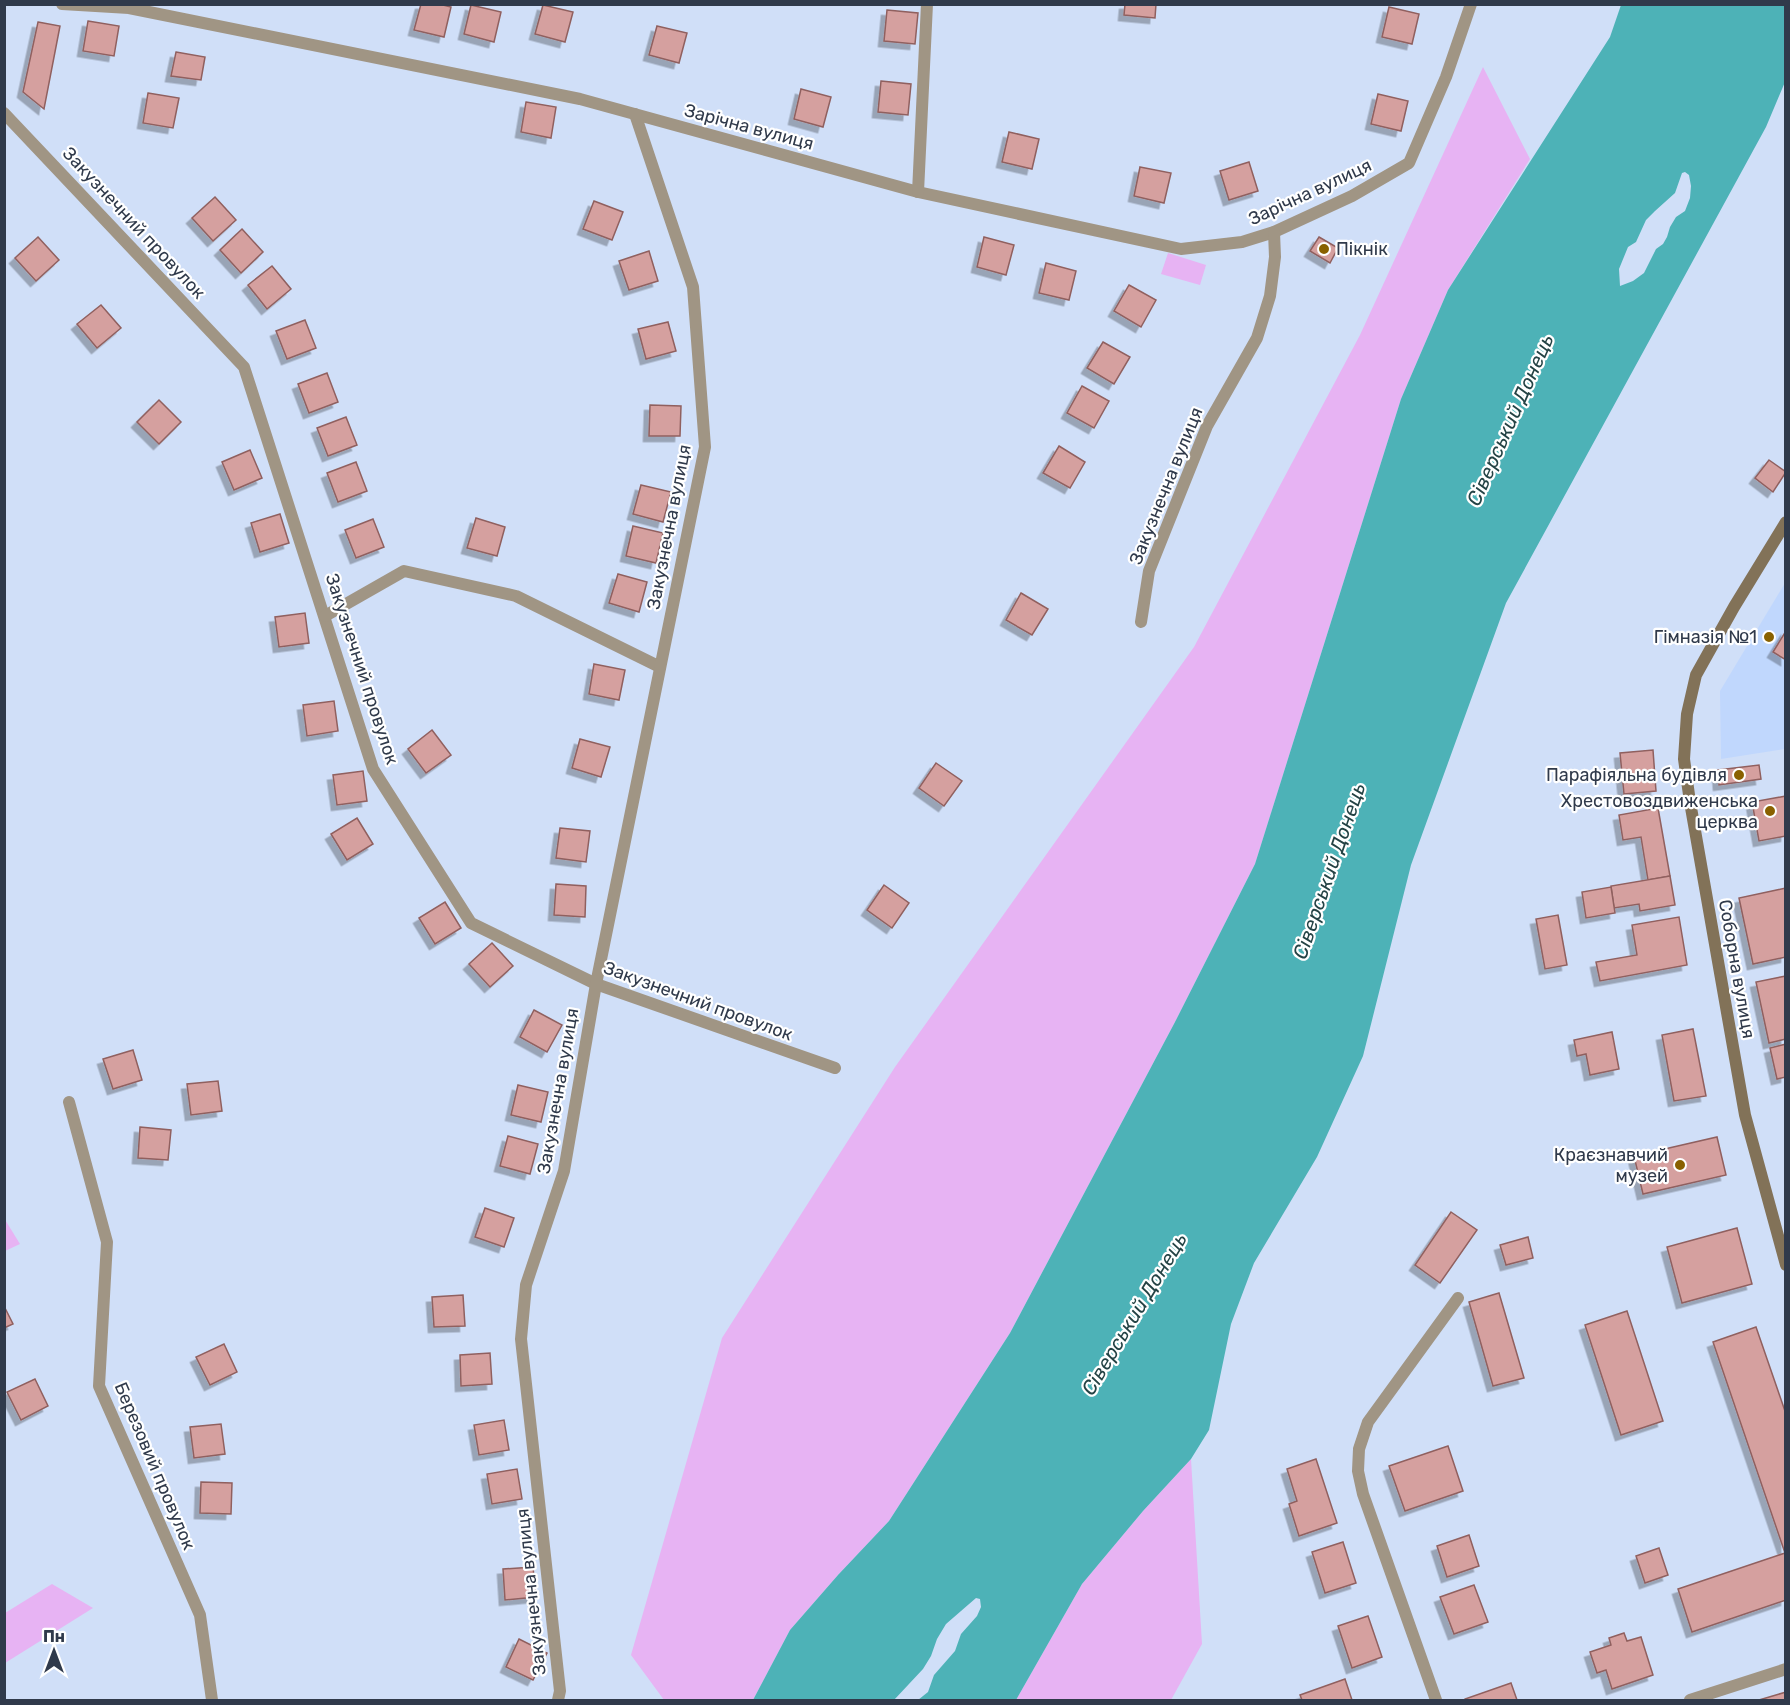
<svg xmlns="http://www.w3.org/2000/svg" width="1790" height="1705" font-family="Rubik,sans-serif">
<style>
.built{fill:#c0d7fd}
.green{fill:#e7b3f3}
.water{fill:#4db2b7;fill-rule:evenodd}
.building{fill:#d5a09f;stroke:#90605f;stroke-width:1.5;filter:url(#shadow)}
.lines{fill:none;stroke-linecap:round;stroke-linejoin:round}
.street{stroke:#a09584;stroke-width:12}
.secondary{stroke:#827258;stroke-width:12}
.poi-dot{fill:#896100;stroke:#fff;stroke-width:2}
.labels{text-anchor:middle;stroke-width:4.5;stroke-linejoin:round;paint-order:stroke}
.street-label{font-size:18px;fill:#303a4b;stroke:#fff}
.poi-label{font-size:18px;fill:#303a4b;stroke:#fff;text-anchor:end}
.water-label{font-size:20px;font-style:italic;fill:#244345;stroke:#fff}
</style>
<defs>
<filter id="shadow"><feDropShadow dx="-5.5" dy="5.5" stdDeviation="0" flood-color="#0004"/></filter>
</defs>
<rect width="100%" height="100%" fill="#d0dff8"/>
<!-- built -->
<path class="built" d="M 1785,583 L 1785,749 L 1721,759 L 1720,691 Z"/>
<!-- green -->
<g class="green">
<path d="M 1483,67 L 1530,159 L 1448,290 L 1401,399 L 1255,864 L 1175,1022 L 1010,1333 L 889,1521 L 838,1575 L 790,1630 L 753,1700 L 664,1700 L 631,1655 L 722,1338 L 895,1067 L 1194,647 L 1360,335 Z"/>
<path d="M 1168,253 L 1206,265 L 1200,285 L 1161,274 Z"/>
<path d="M 4,1218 L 20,1244 L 5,1251 L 4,1251 Z"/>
<path d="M 1191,1459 L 1202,1644 L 1171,1700 L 1016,1700 L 1082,1584 L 1143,1511 Z"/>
<path d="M 52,1584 L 93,1608 L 5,1663 L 5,1613 Z"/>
</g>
<!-- water -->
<path class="water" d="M 1621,5 L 1785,5 L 1785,82 L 1766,127 L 1506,603 L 1411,865 L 1363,1056 L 1317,1157 L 1254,1263 L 1231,1324 L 1209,1430 L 1191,1459 L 1143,1511 L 1082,1584 L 1016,1700 L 918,1700 L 928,1692 L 934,1675 L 955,1651 L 961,1634 L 977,1616 L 981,1607 L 980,1599 L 976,1598 L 946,1624 L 937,1639 L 931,1656 L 923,1669 L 894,1700 L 753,1700 L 790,1630 L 838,1575 L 889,1521 L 1010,1333 L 1175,1022 L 1255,864 L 1401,399 L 1448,290 L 1610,37 ZM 1685,172 L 1689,175 L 1691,186 L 1690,198 L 1685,211 L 1676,217 L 1670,227 L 1667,237 L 1663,244 L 1656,249 L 1644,273 L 1633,281 L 1620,286 L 1619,269 L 1628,247 L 1636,242 L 1646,220 L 1655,211 L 1675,193 L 1682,173 Z"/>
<!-- building -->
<g class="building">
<path d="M 421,4 L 439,4 L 451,7 L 444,37 L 414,30 Z"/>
<path d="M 1125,4 L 1156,4 L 1155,18 L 1124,15 Z"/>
<path d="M 471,5 L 501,12 L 494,42 L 464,34 Z"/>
<path d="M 543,5 L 573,12 L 565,42 L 535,34 Z"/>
<path d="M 1389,7 L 1419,14 L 1412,44 L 1382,37 Z"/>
<path d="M 887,10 L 918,13 L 915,44 L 884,41 Z"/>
<path d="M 88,21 L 119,26 L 114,56 L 83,51 Z"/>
<path d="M 38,22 L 60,26 L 44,109 L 23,92 Z"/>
<path d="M 657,26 L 687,33 L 679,63 L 649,55 Z"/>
<path d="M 176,52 L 205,57 L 201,80 L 171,76 Z"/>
<path d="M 881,81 L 911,84 L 908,115 L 878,112 Z"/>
<path d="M 801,89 L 831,97 L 823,127 L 794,119 Z"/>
<path d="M 148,93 L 179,98 L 173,128 L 143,123 Z"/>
<path d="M 1378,94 L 1408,101 L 1401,131 L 1371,124 Z"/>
<path d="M 526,102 L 556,107 L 551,138 L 521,132 Z"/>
<path d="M 1009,132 L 1039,139 L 1032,169 L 1002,162 Z"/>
<path d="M 1249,162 L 1258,191 L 1229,200 L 1220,171 Z"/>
<path d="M 1140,167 L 1171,173 L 1164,203 L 1134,196 Z"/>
<path d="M 215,197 L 236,220 L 213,241 L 192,218 Z"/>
<path d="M 594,201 L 623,212 L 612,240 L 583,229 Z"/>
<path d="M 242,229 L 263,252 L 241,273 L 220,250 Z"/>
<path d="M 38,237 L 59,260 L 36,281 L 15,258 Z"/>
<path d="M 984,237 L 1014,245 L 1006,275 L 977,267 Z"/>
<path d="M 1319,237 L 1338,248 L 1330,263 L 1310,251 Z"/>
<path d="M 649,251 L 658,281 L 629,290 L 619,261 Z"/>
<path d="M 1046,263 L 1076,271 L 1069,300 L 1039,293 Z"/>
<path d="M 272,266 L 291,289 L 267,309 L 248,285 Z"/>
<path d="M 1129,285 L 1156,300 L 1141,327 L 1114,311 Z"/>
<path d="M 101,305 L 121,328 L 97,348 L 77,324 Z"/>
<path d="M 305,320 L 316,348 L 287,359 L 276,331 Z"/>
<path d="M 668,322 L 676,351 L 646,359 L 638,329 Z"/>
<path d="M 1103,342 L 1130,357 L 1114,384 L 1087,368 Z"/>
<path d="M 327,373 L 338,402 L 309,413 L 298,384 Z"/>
<path d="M 1082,386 L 1109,401 L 1094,428 L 1067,413 Z"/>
<path d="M 159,400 L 181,422 L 159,444 L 137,422 Z"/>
<path d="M 650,405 L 681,406 L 680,436 L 649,436 Z"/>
<path d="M 346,417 L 357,445 L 328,456 L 317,428 Z"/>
<path d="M 1059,446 L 1085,462 L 1070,488 L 1043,473 Z"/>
<path d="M 250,450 L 262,478 L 234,490 L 222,462 Z"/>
<path d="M 1769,460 L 1786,472 L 1773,492 L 1755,478 Z"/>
<path d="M 356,462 L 367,491 L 338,502 L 327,473 Z"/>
<path d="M 641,485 L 671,492 L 663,522 L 633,514 Z"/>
<path d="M 280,514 L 289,543 L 260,552 L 251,523 Z"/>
<path d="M 476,518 L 505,527 L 497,556 L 467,548 Z"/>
<path d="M 373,519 L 384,547 L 356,558 L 345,530 Z"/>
<path d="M 633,526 L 663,533 L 656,563 L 626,556 Z"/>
<path d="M 618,574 L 647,582 L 639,612 L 609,603 Z"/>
<path d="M 1021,593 L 1048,609 L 1032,635 L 1006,620 Z"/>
<path d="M 305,613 L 309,643 L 279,647 L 275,617 Z"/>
<path d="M 1786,631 L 1786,660 L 1773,652 Z"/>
<path d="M 594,664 L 625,670 L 619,700 L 589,694 Z"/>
<path d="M 334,701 L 338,731 L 307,736 L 303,705 Z"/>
<path d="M 432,730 L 451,755 L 426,773 L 408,749 Z"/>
<path d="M 580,739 L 610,747 L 601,777 L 572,768 Z"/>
<path d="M 1653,750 L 1656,791 L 1624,794 L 1620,753 Z"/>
<path d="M 936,763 L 962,781 L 944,806 L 919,788 Z"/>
<path d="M 1759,765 L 1761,779 L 1719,785 L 1718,770 Z"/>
<path d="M 363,771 L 367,801 L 337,805 L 333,775 Z"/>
<path d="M 1786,796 L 1786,836 L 1759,841 L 1752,802 Z"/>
<path d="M 1658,808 L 1670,876 L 1648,880 L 1641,837 L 1623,840 L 1619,815 Z"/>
<path d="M 357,818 L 373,844 L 347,860 L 331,834 Z"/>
<path d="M 560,828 L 590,831 L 586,862 L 556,858 Z"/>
<path d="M 1670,876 L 1675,905 L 1640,911 L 1639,904 L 1614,908 L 1611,886 Z"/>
<path d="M 556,884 L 586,886 L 585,917 L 554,915 Z"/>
<path d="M 884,885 L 909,903 L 892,928 L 867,910 Z"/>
<path d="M 1611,887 L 1615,913 L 1586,918 L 1582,892 Z"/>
<path d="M 1786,888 L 1786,957 L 1753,964 L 1739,898 Z"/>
<path d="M 445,902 L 461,928 L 435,944 L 419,918 Z"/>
<path d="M 1558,915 L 1567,965 L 1545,969 L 1536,919 Z"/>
<path d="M 1679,917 L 1687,965 L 1600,981 L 1596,962 L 1637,955 L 1632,925 Z"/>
<path d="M 492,943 L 513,966 L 490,987 L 469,964 Z"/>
<path d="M 1786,976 L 1786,1039 L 1769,1043 L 1756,982 Z"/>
<path d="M 534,1010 L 562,1025 L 547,1052 L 520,1037 Z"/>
<path d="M 1693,1029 L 1706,1096 L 1674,1101 L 1662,1035 Z"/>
<path d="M 1612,1032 L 1619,1069 L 1590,1075 L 1586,1054 L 1577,1056 L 1574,1040 Z"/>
<path d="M 1786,1044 L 1786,1077 L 1777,1079 L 1770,1048 Z"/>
<path d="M 133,1050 L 142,1080 L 113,1089 L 103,1059 Z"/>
<path d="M 218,1081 L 222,1111 L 191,1115 L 187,1084 Z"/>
<path d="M 518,1085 L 548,1092 L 541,1122 L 511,1115 Z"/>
<path d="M 140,1127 L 171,1130 L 168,1160 L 138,1158 Z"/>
<path d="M 508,1136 L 538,1144 L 530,1174 L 500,1166 Z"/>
<path d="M 1717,1137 L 1726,1175 L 1643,1194 L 1634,1156 Z"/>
<path d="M 485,1208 L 514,1218 L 504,1247 L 475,1237 Z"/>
<path d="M 1451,1212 L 1477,1230 L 1440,1283 L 1415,1265 Z"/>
<path d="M 1737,1228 L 1752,1284 L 1682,1303 L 1667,1247 Z"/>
<path d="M 1528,1237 L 1533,1258 L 1506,1265 L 1500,1245 Z"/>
<path d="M 1499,1293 L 1524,1378 L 1493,1386 L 1469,1302 Z"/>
<path d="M 463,1295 L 465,1326 L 434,1327 L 432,1297 Z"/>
<path d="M 4,1306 L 13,1324 L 4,1328 Z"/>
<path d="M 1627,1311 L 1663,1421 L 1621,1435 L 1585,1325 Z"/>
<path d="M 1756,1327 L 1786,1414 L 1786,1600 L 1692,1632 L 1678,1589 L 1785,1553 L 1713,1342 Z"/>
<path d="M 224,1344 L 237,1372 L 210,1385 L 196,1357 Z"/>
<path d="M 490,1353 L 492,1384 L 461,1386 L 460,1355 Z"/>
<path d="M 35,1379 L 48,1406 L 21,1420 L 7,1392 Z"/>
<path d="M 504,1420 L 509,1450 L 479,1455 L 474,1425 Z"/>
<path d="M 221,1424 L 225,1454 L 194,1458 L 190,1427 Z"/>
<path d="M 1448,1446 L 1463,1491 L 1405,1511 L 1389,1466 Z"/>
<path d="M 1316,1459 L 1337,1523 L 1299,1536 L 1289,1504 L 1297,1501 L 1287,1469 Z"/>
<path d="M 517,1469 L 522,1499 L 492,1504 L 487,1474 Z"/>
<path d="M 201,1482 L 232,1483 L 231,1514 L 200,1513 Z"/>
<path d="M 1469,1535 L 1479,1566 L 1447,1577 L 1437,1546 Z"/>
<path d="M 1343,1542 L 1356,1583 L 1325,1593 L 1312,1552 Z"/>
<path d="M 1659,1548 L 1668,1575 L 1645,1583 L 1636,1556 Z"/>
<path d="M 533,1567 L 536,1597 L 505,1600 L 503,1569 Z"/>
<path d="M 1474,1585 L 1488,1622 L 1454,1634 L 1440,1597 Z"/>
<path d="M 1368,1616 L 1382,1657 L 1352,1668 L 1338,1626 Z"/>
<path d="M 1624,1633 L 1627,1641 L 1641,1637 L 1653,1675 L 1612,1689 L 1606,1670 L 1597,1673 L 1590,1652 L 1611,1645 L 1609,1638 Z"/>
<path d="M 519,1639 L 547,1653 L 533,1680 L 506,1667 Z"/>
<path d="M 1345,1679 L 1352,1700 L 1302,1700 L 1300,1695 Z"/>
<path d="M 1511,1683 L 1517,1700 L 1465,1700 L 1465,1699 Z"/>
<path d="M 1786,1692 L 1786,1700 L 1759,1700 Z"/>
</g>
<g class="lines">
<!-- street -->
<g class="street">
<path d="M 62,4 L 129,8 L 580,99 L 918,192 L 1181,249 L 1242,242 L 1274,232 L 1352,196 L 1409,163 L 1446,77 L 1471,4"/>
<path d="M 4,113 L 244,367 L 373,769 L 471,923 L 596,984 L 835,1068"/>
<path d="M 918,192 L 927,4"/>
<path d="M 325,616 L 404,571 L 516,596 L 660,667"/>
<path d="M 1141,622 L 1149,571 L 1207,426 L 1257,338 L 1270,296 L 1275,257 L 1274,232"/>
<path d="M 69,1102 L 107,1242 L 99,1386 L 200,1615 L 212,1700"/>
<path d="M 558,1700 L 560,1691 L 521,1339 L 526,1285 L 564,1171 L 596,984 L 705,447 L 693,287 L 635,114"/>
<path d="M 1436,1700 L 1363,1494 L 1358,1471 L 1359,1449 L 1368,1422 L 1458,1298"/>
<path d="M 1690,1700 L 1786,1669"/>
</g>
<!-- secondary -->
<path class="secondary" d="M 1786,522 L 1734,607 L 1696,675 L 1687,714 L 1684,759 L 1690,802 L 1745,1115 L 1786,1265"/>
</g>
<!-- markers -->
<g class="poi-dot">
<circle cx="1324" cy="249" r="6"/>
<circle cx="1769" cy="637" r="6"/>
<circle cx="1739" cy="775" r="6"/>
<circle cx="1770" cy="811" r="6"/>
<circle cx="1680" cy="1165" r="6"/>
</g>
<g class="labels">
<!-- street labels -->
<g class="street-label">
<text transform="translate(749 127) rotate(15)" y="6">Зарічна вулиця</text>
<text transform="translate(1310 192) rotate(-25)" y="6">Зарічна вулиця</text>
<text transform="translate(134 223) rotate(47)" y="6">Закузнечний провулок</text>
<text transform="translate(1166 486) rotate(-68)" y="6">Закузнечна вулиця</text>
<text transform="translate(669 527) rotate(-79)" y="6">Закузнечна вулиця</text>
<text transform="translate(362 669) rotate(72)" y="6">Закузнечний провулок</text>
<text transform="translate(1737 969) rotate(80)" y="6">Соборна вулиця</text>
<text transform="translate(698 1001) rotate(20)" y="6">Закузнечний провулок</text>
<text transform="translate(558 1091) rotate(-80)" y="6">Закузнечна вулиця</text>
<text transform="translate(155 1466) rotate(67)" y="6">Березовий провулок</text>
<text transform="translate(531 1592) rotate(-96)" y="6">Закузнечна вулиця</text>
</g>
<!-- poi labels -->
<g class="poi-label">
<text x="1336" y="255" text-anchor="start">Пікнік</text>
<text x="1757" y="643">Гімназія №1</text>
<text x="1727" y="781">Парафіяльна будівля</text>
<text x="1758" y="807">Хрестовоздвиженська<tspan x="1758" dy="21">церква</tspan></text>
<text x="1668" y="1161">Краєзнавчий<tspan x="1668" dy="21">музей</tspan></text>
</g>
<!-- water labels -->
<g class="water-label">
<text transform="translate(1510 420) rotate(-66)" y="7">Сіверський Донець</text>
<text transform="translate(1329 871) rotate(-71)" y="7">Сіверський Донець</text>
<text transform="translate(1134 1314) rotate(-59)" y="7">Сіверський Донець</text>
</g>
</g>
<!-- border -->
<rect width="1790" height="1705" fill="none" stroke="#303a4b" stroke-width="12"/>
<!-- north arrow -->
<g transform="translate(54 1651)" stroke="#ffffff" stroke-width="4.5" paint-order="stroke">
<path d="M0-4.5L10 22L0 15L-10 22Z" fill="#303a4b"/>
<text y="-9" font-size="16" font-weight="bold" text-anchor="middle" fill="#303a4b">Пн</text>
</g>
</svg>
